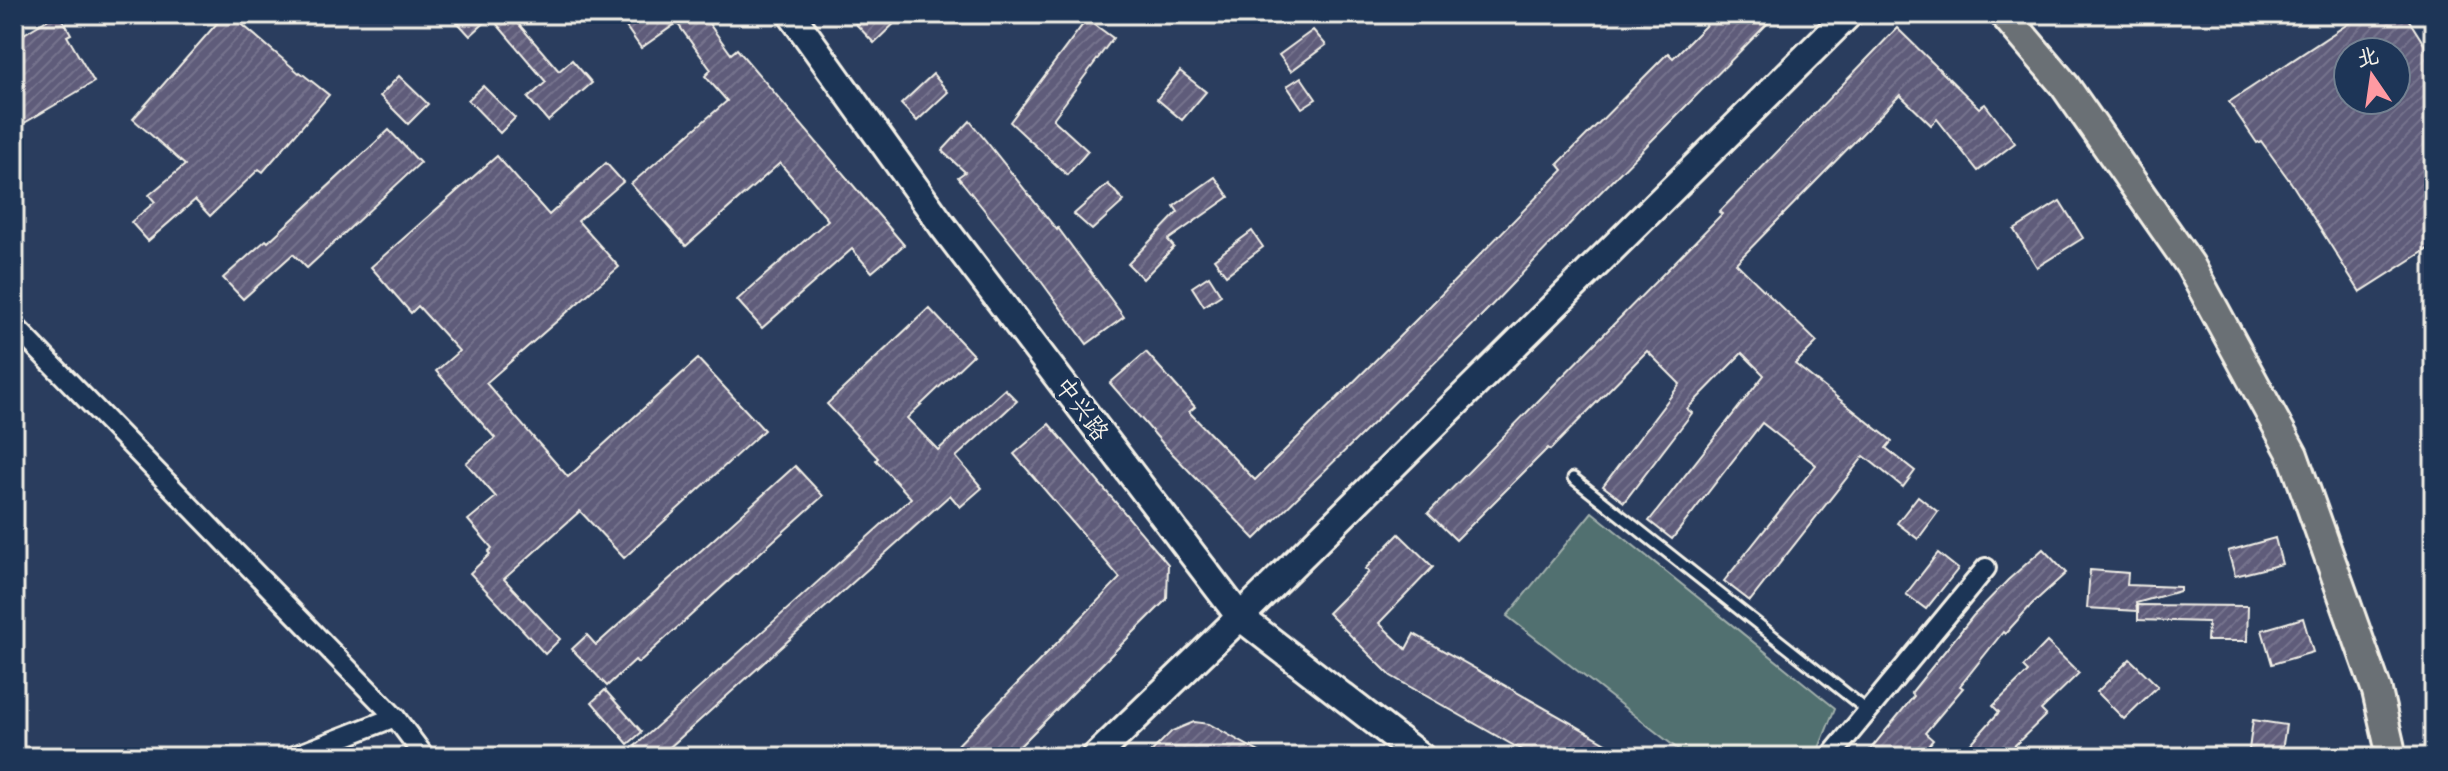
<svg xmlns="http://www.w3.org/2000/svg" width="2448" height="771" font-family="Delius,'LXGW WenKai TC',sans-serif">
<style>
.grass{fill:#51706f;stroke:#a2b0ac;stroke-width:2}
.building{fill:url(#building-hatch);stroke:#f4f1e8;stroke-width:2;fill-rule:evenodd}
.lines{fill:none;stroke-linecap:round;stroke-linejoin:round}
.service-casing{stroke:#f4f1e8;stroke-width:15}
.minor-casing{stroke:#f4f1e8;stroke-width:24}
.secondary-casing{stroke:#f4f1e8;stroke-width:32}
.primary-casing{stroke:#f4f1e8;stroke-width:34}
.service{stroke:#1d3557;stroke-width:9}
.minor{stroke:#1d3557;stroke-width:18}
.secondary{stroke:#1d3557;stroke-width:26}
.primary{stroke:#6b6f75;stroke-width:28}
.labels{text-anchor:middle;stroke-width:8;stroke-linejoin:round;paint-order:stroke}
.street-label{font-size:24px;fill:#f4f1e8;stroke:#1d3557}
</style>
<defs>
<pattern id="building-hatch" width="6" height="6" patternUnits="userSpaceOnUse" patternTransform="scale(2)"><rect width="6" height="6" fill="#5e5b7a"/><path d="M-1 1l2-2M0 6l6-6M5 7l2-2" fill="none" stroke="#76738d"/></pattern>
</defs>
<rect width="100%" height="100%" fill="#2a3d5e"/>
<filter id="ink" filterUnits="userSpaceOnUse"><feTurbulence type="fractalNoise" baseFrequency=".0125" numOctaves="2"/><feDisplacementMap in="SourceGraphic" scale="16" xChannelSelector="R" yChannelSelector="G"/><feConvolveMatrix kernelMatrix="1 2 1 2 8 2 1 2 1" color-interpolation-filters="sRGB"/></filter>
<g filter="url(#ink)">
<!-- grass -->
<path class="grass" d="M 1592,512 L 1835,708 L 1819,748 L 1813,757 L 1688,757 L 1507,616 Z"/>
<!-- building -->
<g class="building">
<path d="M 57,14 L 60,14 L 71,34 L 67,36 L 94,82 L 14,129 L 14,40 Z"/>
<path d="M 225,14 L 230,14 L 299,73 L 300,72 L 329,95 L 263,172 L 259,169 L 210,216 L 195,200 L 148,241 L 131,222 L 155,202 L 149,195 L 185,165 L 133,119 Z"/>
<path d="M 450,14 L 510,14 L 559,71 L 572,60 L 592,83 L 548,121 L 528,98 L 546,82 L 491,17 L 470,36 Z"/>
<path d="M 617,14 L 702,14 L 731,54 L 737,49 L 904,245 L 872,272 L 852,249 L 762,328 L 737,300 L 828,220 L 780,163 L 686,246 L 631,184 L 727,101 L 705,76 L 711,70 L 677,23 L 641,48 Z"/>
<path d="M 863,14 L 904,14 L 874,43 L 854,22 Z"/>
<path d="M 1717,14 L 1777,14 L 1582,211 L 1464,334 L 1255,539 L 1165,446 L 1110,383 L 1146,352 L 1195,407 L 1189,412 L 1255,480 L 1428,308 L 1563,170 L 1558,164 L 1668,53 L 1673,58 Z"/>
<path d="M 2363,14 L 2405,14 L 2434,60 L 2434,245 L 2360,292 L 2292,184 L 2261,141 L 2257,143 L 2229,102 ZM 2348,52 L 2396,52 L 2396,100 L 2348,100 Z"/>
<path d="M 1087,19 L 1113,38 L 1053,119 L 1088,151 L 1067,175 L 1010,122 Z"/>
<path d="M 1897,28 L 1979,108 L 1985,104 L 2015,143 L 1978,171 L 1937,119 L 1931,125 L 1900,95 L 1736,263 L 1817,342 L 1795,364 L 1892,441 L 1886,448 L 1915,471 L 1903,487 L 1864,456 L 1750,601 L 1724,581 L 1816,465 L 1762,423 L 1672,539 L 1649,521 L 1764,375 L 1742,353 L 1687,409 L 1692,413 L 1624,502 L 1603,486 L 1680,384 L 1647,351 L 1550,450 L 1548,448 L 1456,540 L 1428,513 L 1722,214 L 1719,212 Z"/>
<path d="M 1313,30 L 1326,45 L 1291,71 L 1279,55 Z"/>
<path d="M 1180,71 L 1206,92 L 1182,120 L 1157,99 Z"/>
<path d="M 933,74 L 948,92 L 917,121 L 901,104 Z"/>
<path d="M 399,76 L 428,104 L 408,124 L 380,96 Z"/>
<path d="M 1301,77 L 1316,99 L 1302,108 L 1287,86 Z"/>
<path d="M 483,86 L 515,118 L 500,133 L 468,100 Z"/>
<path d="M 970,121 L 1057,230 L 1058,228 L 1124,317 L 1087,344 L 1038,277 L 958,177 L 965,172 L 942,151 Z"/>
<path d="M 389,130 L 420,163 L 307,268 L 293,254 L 243,299 L 223,278 L 266,240 L 268,242 Z"/>
<path d="M 497,156 L 549,215 L 606,163 L 623,182 L 578,221 L 619,267 L 486,383 L 568,477 L 698,359 L 764,430 L 624,558 L 580,511 L 504,579 L 560,639 L 545,654 L 470,573 L 490,554 L 488,552 L 492,548 L 468,520 L 496,497 L 466,463 L 495,438 L 436,371 L 459,351 L 418,306 L 411,313 L 371,267 Z"/>
<path d="M 1215,177 L 1229,197 L 1168,240 L 1174,247 L 1143,279 L 1128,264 L 1178,212 L 1174,206 Z"/>
<path d="M 1108,184 L 1124,201 L 1092,230 L 1074,214 Z"/>
<path d="M 2060,201 L 2083,238 L 2037,267 L 2014,230 Z"/>
<path d="M 1252,231 L 1263,247 L 1226,275 L 1214,259 Z"/>
<path d="M 1209,276 L 1221,295 L 1204,306 L 1192,287 Z"/>
<path d="M 929,308 L 973,355 L 907,418 L 938,450 L 1005,389 L 1017,401 L 956,457 L 982,488 L 960,507 L 950,495 L 659,757 L 645,757 L 635,746 L 911,498 L 876,460 L 878,458 L 827,404 Z"/>
<path d="M 1049,424 L 1168,564 L 1167,599 L 1009,757 L 946,757 L 1120,578 L 1014,454 Z"/>
<path d="M 795,466 L 823,496 L 638,663 L 635,660 L 607,686 L 572,649 L 587,635 L 596,645 Z"/>
<path d="M 1918,496 L 1938,512 L 1918,539 L 1897,523 Z"/>
<path d="M 1399,534 L 1433,567 L 1379,623 L 1406,649 L 1414,634 L 1631,757 L 1534,757 L 1391,676 L 1328,613 L 1369,572 L 1365,569 Z"/>
<path d="M 2275,538 L 2282,564 L 2235,576 L 2228,551 Z"/>
<path d="M 2043,549 L 2066,573 L 2032,604 L 2005,634 L 2003,632 L 1960,686 L 1963,688 L 1925,733 L 1933,740 L 1919,757 L 1864,757 L 1914,696 L 1911,693 L 1973,616 L 2008,580 Z"/>
<path d="M 1938,553 L 1958,569 L 1926,609 L 1906,594 Z"/>
<path d="M 2090,570 L 2128,573 L 2127,585 L 2180,587 L 2180,591 L 2136,603 L 2137,611 L 2087,608 Z"/>
<path d="M 2138,605 L 2248,606 L 2247,641 L 2207,641 L 2208,622 L 2138,620 Z"/>
<path d="M 2303,618 L 2313,652 L 2272,664 L 2262,630 Z"/>
<path d="M 2047,642 L 2079,673 L 2041,710 L 2046,715 L 2003,757 L 1959,757 L 1999,712 L 1993,706 L 2028,672 L 2023,667 Z"/>
<path d="M 2130,659 L 2158,686 L 2124,719 L 2097,692 Z"/>
<path d="M 605,690 L 642,732 L 628,744 L 592,702 Z"/>
<path d="M 2253,720 L 2286,725 L 2281,757 L 2248,757 Z"/>
<path d="M 1194,722 L 1209,724 L 1268,757 L 1146,757 L 1172,731 Z"/>
</g>
<g class="lines">
<defs>
<path id="service" d="M 1573,478 L 1868,711"/>
<g id="minor">
<path d="M 14,325 L 395,717 L 425,757"/>
<path d="M 292,757 L 395,717"/>
<path d="M 1830,757 L 1986,568"/>
</g>
<g id="secondary">
<path d="M 791,14 L 942,225 L 1240,617 L 1421,757"/>
<path d="M 1095,757 L 1240,617 L 1849,14"/>
</g>
<path id="primary" d="M 2004,14 L 2065,86 L 2190,265 L 2293,455 L 2377,691 L 2392,757"/>
</defs>
<!-- service casing -->
<use href="#service" class="service-casing"/>
<!-- minor casing -->
<use href="#minor" class="minor-casing"/>
<!-- secondary casing -->
<use href="#secondary" class="secondary-casing"/>
<!-- primary casing -->
<use href="#primary" class="primary-casing"/>
<!-- service -->
<use href="#service" class="service"/>
<!-- minor -->
<use href="#minor" class="minor"/>
<!-- secondary -->
<use href="#secondary" class="secondary"/>
<!-- primary -->
<use href="#primary" class="primary"/>
</g>
</g>
<g class="labels">
<!-- street labels -->
<g class="street-label">
<text transform="translate(1082 409) rotate(53)" y="8">中兴路</text>
</g>
</g>
<!-- margin -->
<rect width="2448" height="771" fill="none" stroke="#1d3557" stroke-width="48"/>
<rect x="24" y="24" width="2400" height="723" fill="none" stroke="#f4f1e8" stroke-width="3" filter="url(#ink)"/>
<!-- north arrow -->
<g transform="translate(2372 76) rotate(347)"><circle r="38" fill="#1d3557" stroke="#738091" stroke-width="2"/>
<path d="M0-6L14 30L0 20L-14 30Z" fill="#ff9aa2"/>
<text y="-12" font-size="22" font-weight="bold" text-anchor="middle" fill="#f4f1e8">北</text>
</g>
</svg>
